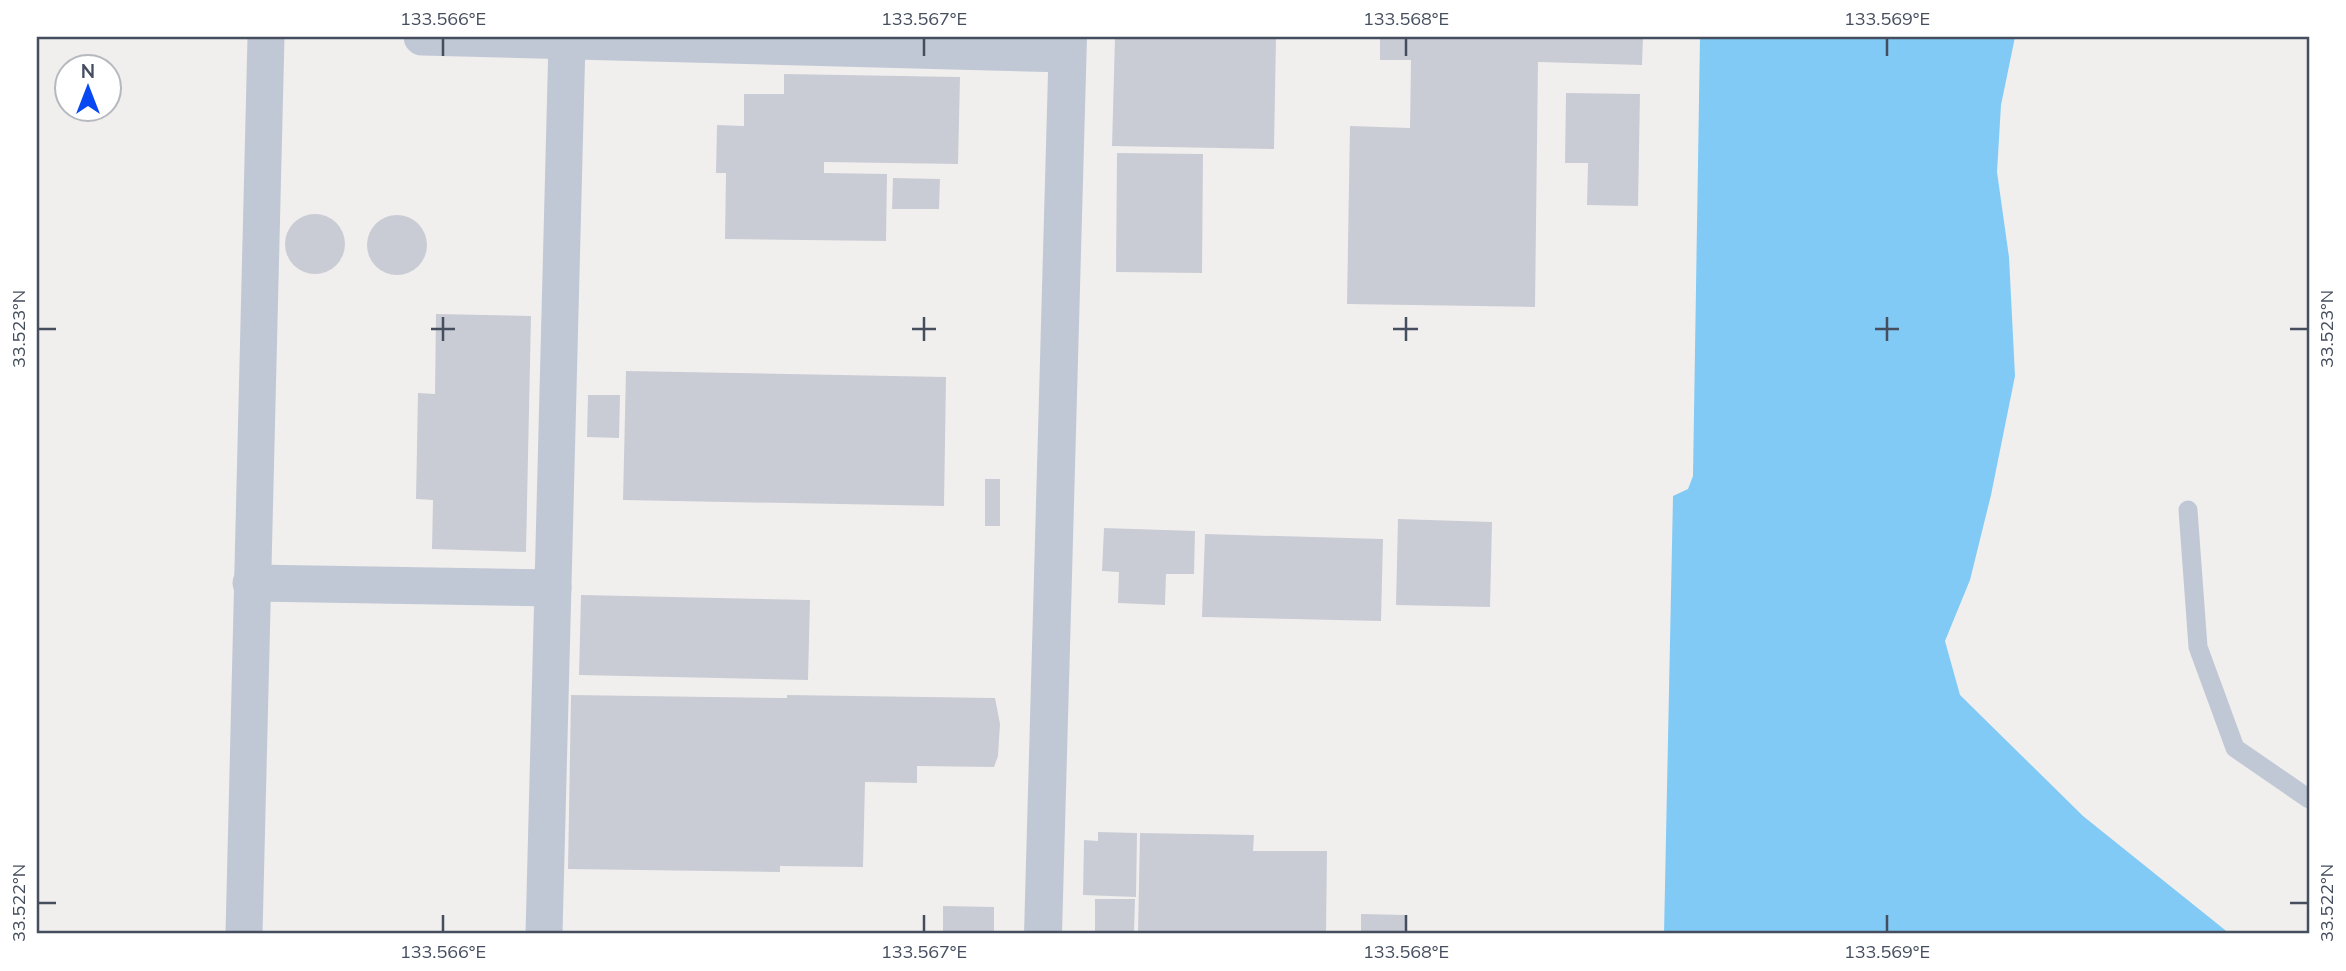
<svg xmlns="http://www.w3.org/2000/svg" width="2346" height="971" font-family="Mulish,sans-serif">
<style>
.water{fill:#81caf5}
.building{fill:#caccd5}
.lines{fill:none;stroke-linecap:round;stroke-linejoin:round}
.service{stroke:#c1c8d5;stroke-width:19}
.minor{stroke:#c1c8d5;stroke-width:37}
.tertiary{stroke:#c1c8d5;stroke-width:38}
.ticks{fill:none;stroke:#454e5e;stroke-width:2.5}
.neatline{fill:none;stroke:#454e5e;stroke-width:2.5}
.ticks-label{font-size:18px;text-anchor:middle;fill:#454e5e}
</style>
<rect width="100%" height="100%" fill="#f1efee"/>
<!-- water -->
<path class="water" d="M 1700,37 L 2015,37 L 2001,105 L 1997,172 L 2009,257 L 2015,376 L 1991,495 L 1970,580 L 1945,641 L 1960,695 L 2083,816 L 2230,934 L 1664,934 L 1673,496 L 1688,489 L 1693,476 Z"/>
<!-- building -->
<g class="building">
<path d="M 1115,37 L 1276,37 L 1274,149 L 1112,146 Z"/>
<path d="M 1380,37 L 1643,37 L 1642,65 L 1538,62 L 1535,307 L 1347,304 L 1350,126 L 1410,128 L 1411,60 L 1380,60 Z"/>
<path d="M 784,74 L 960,77 L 958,164 L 824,162 L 824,173 L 887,174 L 886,241 L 725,239 L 726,173 L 716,173 L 717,125 L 744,126 L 744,94 L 784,94 Z"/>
<path d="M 1566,93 L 1640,94 L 1638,206 L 1587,205 L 1588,163 L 1565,163 Z"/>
<path d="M 1117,153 L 1203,154 L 1202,273 L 1116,272 Z"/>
<path d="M 893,178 L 940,179 L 939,209 L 892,209 Z"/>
<circle cx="315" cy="244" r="30"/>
<circle cx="397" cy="245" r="30"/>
<path d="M 436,314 L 531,316 L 526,552 L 432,549 L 433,500 L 416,499 L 418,393 L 435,394 Z"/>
<path d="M 626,371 L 946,377 L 944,506 L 623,500 Z"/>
<path d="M 588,395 L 620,395 L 619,438 L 587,437 Z"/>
<rect x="985" y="479" width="15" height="47"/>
<path d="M 1398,519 L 1492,522 L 1490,607 L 1396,605 Z"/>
<path d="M 1104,528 L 1195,531 L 1194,574 L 1166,574 L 1165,605 L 1118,603 L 1119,572 L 1102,571 Z"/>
<path d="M 1205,534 L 1383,539 L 1381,621 L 1202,617 Z"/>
<path d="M 581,595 L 810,600 L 808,680 L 579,675 Z"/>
<path d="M 571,695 L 787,698 L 787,695 L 995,698 L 1000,724 L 998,756 L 994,767 L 917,766 L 917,783 L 865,782 L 863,867 L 780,866 L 780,872 L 568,869 Z"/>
<path d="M 1098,832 L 1137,833 L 1136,897 L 1083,895 L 1084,840 L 1098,841 Z"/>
<path d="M 1140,833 L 1254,835 L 1253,851 L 1327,851 L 1326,934 L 1138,934 Z"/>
<path d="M 1095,899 L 1135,899 L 1134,934 L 1095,934 Z"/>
<path d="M 943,906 L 994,907 L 994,934 L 943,934 Z"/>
<path d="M 1361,914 L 1406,915 L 1406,934 L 1361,934 Z"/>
</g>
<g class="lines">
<!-- service -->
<path class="service" d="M 2188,510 L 2198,647 L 2235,748 L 2309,799"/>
<!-- minor -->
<g class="minor">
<path d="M 422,37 L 1067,54"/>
<path d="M 251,583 L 553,588"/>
<path d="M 244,934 L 266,37"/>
<path d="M 544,934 L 567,41"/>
</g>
<!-- tertiary -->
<path class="tertiary" d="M 1043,934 L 1068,37"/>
</g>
<!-- ticks -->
<path class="ticks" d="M 443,38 L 443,56M 924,38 L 924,56M 1406,38 L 1406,56M 1887,38 L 1887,56M 443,317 L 443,341M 924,317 L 924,341M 1406,317 L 1406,341M 1887,317 L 1887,341M 38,329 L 56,329M 431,329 L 455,329M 912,329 L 936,329M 1393,329 L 1418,329M 1875,329 L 1899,329M 2290,329 L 2308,329M 38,903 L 56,903M 2290,903 L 2308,903M 443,915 L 443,932M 924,915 L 924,932M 1406,915 L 1406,932M 1887,915 L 1887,932"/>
<!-- border -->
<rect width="2346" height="971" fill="none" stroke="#ffffff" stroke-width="77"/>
<!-- north arrow -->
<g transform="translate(88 88)"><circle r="33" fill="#ffffff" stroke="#b5b8bf" stroke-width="2"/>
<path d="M0-5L12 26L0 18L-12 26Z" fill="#0748f3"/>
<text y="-10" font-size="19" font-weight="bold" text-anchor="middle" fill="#454e5e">N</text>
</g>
<rect x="38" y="38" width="2270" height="894" class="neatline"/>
<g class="ticks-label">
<text x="443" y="25">133.566°E</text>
<text x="924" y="25">133.567°E</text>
<text x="1406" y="25">133.568°E</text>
<text x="1887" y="25">133.569°E</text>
<text transform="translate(19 329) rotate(-90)" y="6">33.523°N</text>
<text transform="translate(2327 329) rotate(-90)" y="6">33.523°N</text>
<text transform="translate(19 903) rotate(-90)" y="6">33.522°N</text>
<text transform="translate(2327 903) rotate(-90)" y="6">33.522°N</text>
<text x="443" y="958">133.566°E</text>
<text x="924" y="958">133.567°E</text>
<text x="1406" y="958">133.568°E</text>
<text x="1887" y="958">133.569°E</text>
</g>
</svg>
